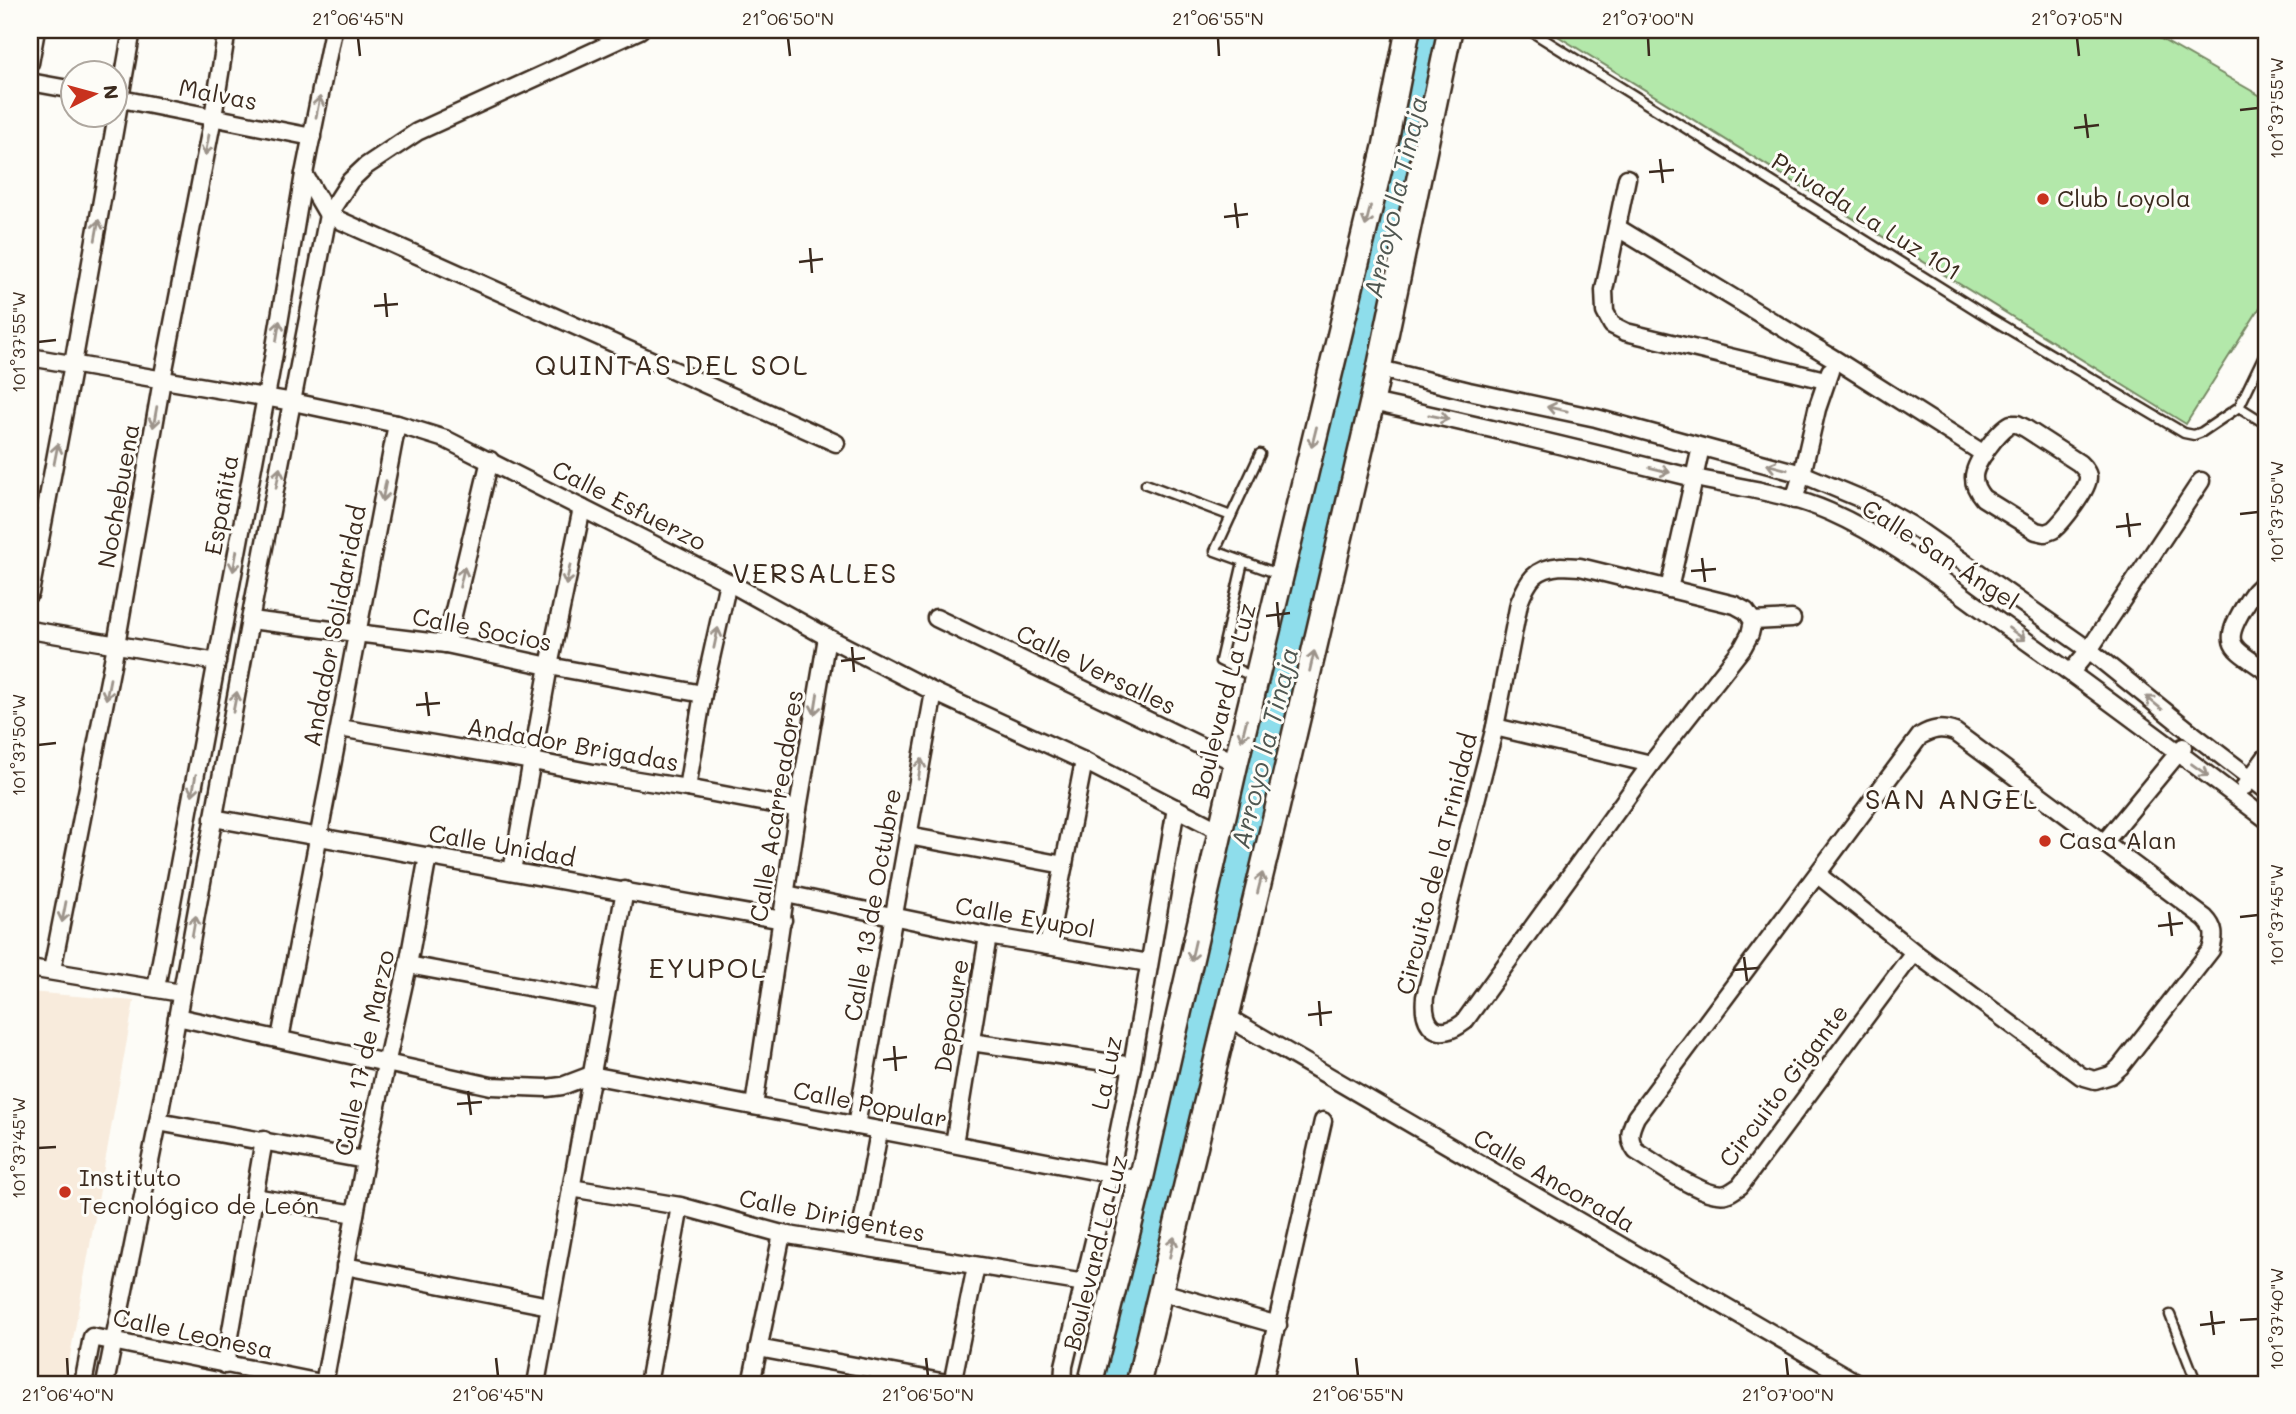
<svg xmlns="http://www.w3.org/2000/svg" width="2296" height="1414" font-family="Mali,sans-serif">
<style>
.built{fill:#f8ebdc}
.green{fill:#b3e8aa;stroke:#778964;stroke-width:2}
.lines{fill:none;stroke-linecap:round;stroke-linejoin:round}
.river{stroke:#8eddeb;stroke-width:33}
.lane-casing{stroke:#3b2a1e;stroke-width:13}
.street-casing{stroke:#3b2a1e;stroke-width:21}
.secondary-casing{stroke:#3b2a1e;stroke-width:28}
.lane{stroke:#fdfcf7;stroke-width:8}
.street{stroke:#fdfcf7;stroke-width:16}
.secondary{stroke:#fdfcf7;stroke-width:23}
.oneway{stroke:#9c938a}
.ticks{fill:none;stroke:#3b2a1e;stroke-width:2.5}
.poi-dot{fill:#c8321e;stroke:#fdfcf7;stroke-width:2.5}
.labels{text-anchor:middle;stroke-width:6;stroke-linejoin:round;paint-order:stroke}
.street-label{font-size:24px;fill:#3b2a1e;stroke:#fdfcf7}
.poi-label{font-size:24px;fill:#3b2a1e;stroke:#fdfcf7;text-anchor:start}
.water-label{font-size:26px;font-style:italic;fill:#505751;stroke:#fdfcf7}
.quarter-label{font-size:28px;letter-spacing:2px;fill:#3b2a1e;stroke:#fdfcf7}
.neatline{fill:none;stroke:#3b2a1e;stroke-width:2.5}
.ticks-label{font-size:18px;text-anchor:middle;fill:#3b2a1e}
</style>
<rect width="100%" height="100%" fill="#fdfcf7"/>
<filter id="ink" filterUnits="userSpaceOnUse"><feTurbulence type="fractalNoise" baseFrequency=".0143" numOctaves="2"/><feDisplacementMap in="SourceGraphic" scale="14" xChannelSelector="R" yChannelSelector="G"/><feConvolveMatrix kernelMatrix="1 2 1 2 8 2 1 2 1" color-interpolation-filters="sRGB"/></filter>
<g filter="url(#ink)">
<!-- built -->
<path class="built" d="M 30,992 L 134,1001 L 65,1384 L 30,1384 Z"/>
<!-- green -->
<path class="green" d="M 1548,30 L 2145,30 L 2266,99 L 2266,298 L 2186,424 Z"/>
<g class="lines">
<!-- river -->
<path class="river" d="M 1113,1384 L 1404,172 L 1432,30"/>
<defs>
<g id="lane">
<path d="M 1529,30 L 1983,314 L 2184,433 L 2194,435 L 2202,432 L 2239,407 L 2266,351"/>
<path d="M 2239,407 L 2266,424"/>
<path d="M 1146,484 L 1231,516 L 1260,454"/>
<path d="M 1231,516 L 1215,551 L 1281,575"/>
<path d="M 1243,562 L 1220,661 L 1253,677"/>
<path d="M 2170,1315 L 2197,1384"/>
<path d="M 1982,1384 L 1986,1384"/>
</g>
<g id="street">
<path d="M 30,63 L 36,30"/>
<path d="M 30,82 L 74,90"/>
<path d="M 116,98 L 312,137"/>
<path d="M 304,174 L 328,215 L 836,443"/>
<path d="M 1627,178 L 1604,290 L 1605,312 L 1612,325 L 1626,332 L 1825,380"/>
<path d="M 1618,228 L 1836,360 L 1984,454"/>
<path d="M 30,357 L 293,402 L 397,424 L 445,439 L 728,582 L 827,637 L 934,692 L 1084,761 L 1220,831"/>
<path d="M 1380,369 L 1469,391 L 1596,418 L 1802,474 L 1876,505 L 1911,525 L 2089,650 L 2193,734 L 2266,790"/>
<path d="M 1372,402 C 1478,425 1582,450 1686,476 C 1734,487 1785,492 1830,512 C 1891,539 1944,582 1998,621 C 2089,685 2178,752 2266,819"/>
<path d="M 2011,424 L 2017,424 L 2025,428 L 2079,463 C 2083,467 2088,472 2088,477 C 2089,489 2062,522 2053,530 L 2045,533 L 2036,531 L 1983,498 C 1978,492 1974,486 1974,478 C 1973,464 1999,430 2011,424 Z"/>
<path d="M 1794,500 L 1802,474 L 1817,409 L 1830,371"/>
<path d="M 1561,566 L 1580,567 L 1735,605 L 1746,611 L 1753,621 L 1750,634 L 1743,647 L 1651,764 L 1464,1022 C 1438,1042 1422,1027 1425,997 L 1495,727 L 1519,603 C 1528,580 1535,568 1561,566 Z"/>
<path d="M 2266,582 C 2255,588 2251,596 2244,607 C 2220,647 2233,647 2266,671"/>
<path d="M 1669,589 L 1701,447"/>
<path d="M 30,593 L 73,364 L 132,30"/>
<path d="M 936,618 L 1236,763"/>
<path d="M 250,620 L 446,644 L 549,666 L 703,694"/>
<path d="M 1753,621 L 1792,619"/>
<path d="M 30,630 L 217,662"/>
<path d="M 446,644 L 490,460"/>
<path d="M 2071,672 L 2089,650 L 2201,481"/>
<path d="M 1495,727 L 1651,764"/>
<path d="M 340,728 L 533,761 L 593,773 L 687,788 L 798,809"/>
<path d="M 2245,786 L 2266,757"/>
<path d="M 687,788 L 703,694 L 728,582"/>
<path d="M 213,818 L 783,920"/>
<path d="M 908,836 L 1064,865"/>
<path d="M 2103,844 L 2183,747"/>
<path d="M 512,871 L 549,666 L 582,508"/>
<path d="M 1818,875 L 1914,952 L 2081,1076 L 2095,1080 L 2111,1075 L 2120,1067 L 2211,950 C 2215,936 2215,928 2205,918 L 1955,732 C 1941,727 1932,729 1920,736 L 1636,1117 C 1630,1130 1627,1138 1636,1151 C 1655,1162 1705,1200 1726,1194 C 1731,1193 1735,1189 1740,1186 L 1914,952"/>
<path d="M 786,894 L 988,936 L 1149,963"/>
<path d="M 1048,946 L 1084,761"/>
<path d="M 408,965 L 604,1001"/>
<path d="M 30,968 L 181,993"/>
<path d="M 52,970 L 116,645 L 162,380 L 213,117 L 227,30"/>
<path d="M 156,988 L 273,359 L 304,174 L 333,30"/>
<path d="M 177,1017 L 491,1086 L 547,1088 L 562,1086 L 591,1075 L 1141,1180"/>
<path d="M 1227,1017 L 1859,1384"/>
<path d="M 280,1039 L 397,424"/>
<path d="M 971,1042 L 1132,1066"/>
<path d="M 754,1106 L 798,809 L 827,637"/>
<path d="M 158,1122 L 365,1160"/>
<path d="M 856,1126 L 934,692"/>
<path d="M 954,1144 L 988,936"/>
<path d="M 571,1188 L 680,1206 L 782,1234 L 1085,1283"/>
<path d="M 254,1197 L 355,1214"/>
<path d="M 858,1246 L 879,1132"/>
<path d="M 345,1266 L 549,1306"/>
<path d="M 1162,1292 L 1278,1325"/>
<path d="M 758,1348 L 952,1384 L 976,1266"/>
<path d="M 225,1365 L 264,1140"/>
<path d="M 83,1384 L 92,1337 L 326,1384"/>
<path d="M 105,1384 L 158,1122 L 250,620 L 328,215 L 350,181 L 366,166 L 417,132 L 640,30"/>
<path d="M 324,1384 L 365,1160 L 408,965 L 428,856"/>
<path d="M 536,1384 L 625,890"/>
<path d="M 648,1384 L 680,1206"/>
<path d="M 751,1384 L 782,1234"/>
<path d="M 1063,1384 L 1064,1366 L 1110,1174 L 1132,1066 L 1176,808"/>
<path d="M 1263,1384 L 1323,1121"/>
</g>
<g id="secondary">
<path d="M 1090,1384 L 1141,1180 L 1236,763 L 1385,147 L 1408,30"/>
<path d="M 1138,1384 L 1276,813 L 1372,402 L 1450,30"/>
</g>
</defs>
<!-- lane casing -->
<use href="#lane" class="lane-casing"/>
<!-- street casing -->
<use href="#street" class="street-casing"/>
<!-- secondary casing -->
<use href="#secondary" class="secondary-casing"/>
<!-- lane -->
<use href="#lane" class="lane"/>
<!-- street -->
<use href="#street" class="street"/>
<!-- secondary -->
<use href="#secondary" class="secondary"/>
</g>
<!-- one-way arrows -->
<defs><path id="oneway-shaft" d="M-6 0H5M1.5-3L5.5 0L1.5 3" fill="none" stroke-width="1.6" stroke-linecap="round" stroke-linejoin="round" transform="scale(1.75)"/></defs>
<g class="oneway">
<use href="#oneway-shaft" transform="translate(318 107) rotate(-79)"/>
<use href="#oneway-shaft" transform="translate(207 145) rotate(101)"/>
<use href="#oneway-shaft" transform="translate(1368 216) rotate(104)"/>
<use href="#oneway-shaft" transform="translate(97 230) rotate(-80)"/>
<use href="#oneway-shaft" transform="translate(278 331) rotate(-81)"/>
<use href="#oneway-shaft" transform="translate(1557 409) rotate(-168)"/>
<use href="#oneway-shaft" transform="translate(155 417) rotate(100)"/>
<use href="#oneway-shaft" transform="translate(1439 417) rotate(12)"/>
<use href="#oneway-shaft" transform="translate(1314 437) rotate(104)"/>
<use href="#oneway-shaft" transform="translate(56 454) rotate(-79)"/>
<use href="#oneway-shaft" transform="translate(1777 467) rotate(-165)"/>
<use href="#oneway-shaft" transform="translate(1660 470) rotate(14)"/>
<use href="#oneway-shaft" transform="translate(278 478) rotate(-79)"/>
<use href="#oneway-shaft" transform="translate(384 491) rotate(101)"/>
<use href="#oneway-shaft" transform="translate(235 561) rotate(100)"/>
<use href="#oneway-shaft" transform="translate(568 575) rotate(102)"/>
<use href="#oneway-shaft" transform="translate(462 577) rotate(-77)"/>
<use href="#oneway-shaft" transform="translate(2017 634) rotate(36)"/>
<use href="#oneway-shaft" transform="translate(716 638) rotate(-78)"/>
<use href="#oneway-shaft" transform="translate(1312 661) rotate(-77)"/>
<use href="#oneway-shaft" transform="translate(108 689) rotate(101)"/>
<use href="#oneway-shaft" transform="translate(235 702) rotate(-79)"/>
<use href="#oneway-shaft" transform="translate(2154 703) rotate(-141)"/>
<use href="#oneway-shaft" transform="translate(816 704) rotate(99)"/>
<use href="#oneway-shaft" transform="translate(1244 730) rotate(104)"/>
<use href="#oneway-shaft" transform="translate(920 769) rotate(-80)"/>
<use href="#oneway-shaft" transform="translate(2200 770) rotate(36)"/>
<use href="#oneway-shaft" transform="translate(194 785) rotate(100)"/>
<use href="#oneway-shaft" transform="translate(1260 883) rotate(-76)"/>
<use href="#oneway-shaft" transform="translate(64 912) rotate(101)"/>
<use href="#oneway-shaft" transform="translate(194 926) rotate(-80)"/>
<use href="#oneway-shaft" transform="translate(1193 951) rotate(103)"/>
<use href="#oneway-shaft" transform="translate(1172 1247) rotate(-77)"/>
</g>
</g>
<!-- ticks -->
<path class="ticks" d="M 358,38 L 360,56M 788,38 L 790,56M 1218,38 L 1219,56M 1648,38 L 1649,56M 2077,38 L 2079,56M 2240,110 L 2258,108M 2085,114 L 2088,138M 2074,128 L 2099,125M 1660,159 L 1663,183M 1649,172 L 1674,170M 1235,203 L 1238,228M 1224,217 L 1248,214M 810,248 L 812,273M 799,262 L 823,259M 385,293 L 387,317M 374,306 L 398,304M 38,342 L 56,340M 2127,513 L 2130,537M 2240,514 L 2258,512M 2116,527 L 2141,524M 1702,558 L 1705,582M 1691,571 L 1716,569M 1277,602 L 1279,627M 1266,616 L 1290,613M 852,647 L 854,672M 841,661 L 865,658M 426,692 L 429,716M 416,705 L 440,703M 38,745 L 56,743M 2169,912 L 2172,936M 2240,917 L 2258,915M 2158,926 L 2183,923M 1744,957 L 1747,981M 1733,970 L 1758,968M 1319,1001 L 1321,1026M 1308,1015 L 1332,1012M 894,1046 L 896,1071M 883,1060 L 907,1057M 468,1091 L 471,1115M 457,1104 L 482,1102M 38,1148 L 56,1147M 2211,1311 L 2214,1335M 2240,1320 L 2258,1319M 2200,1325 L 2225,1322M 67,1358 L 68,1376M 496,1358 L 498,1376M 926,1358 L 928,1376M 1356,1358 L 1358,1376M 1786,1358 L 1788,1376"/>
<!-- markers -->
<g class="poi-dot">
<circle cx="2043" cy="199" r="7"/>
<circle cx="2045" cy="841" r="7"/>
<circle cx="65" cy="1192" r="7"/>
</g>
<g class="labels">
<!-- street labels -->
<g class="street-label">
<text transform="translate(218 95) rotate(11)" y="8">Malvas</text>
<text transform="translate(1866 217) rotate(32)" y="8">Privada La Luz 101</text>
<text transform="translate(119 496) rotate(-80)" y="8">Nochebuena</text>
<text transform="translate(222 505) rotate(-80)" y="8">Españita</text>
<text transform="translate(629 506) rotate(27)" y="8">Calle Esfuerzo</text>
<text transform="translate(1940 555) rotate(33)" y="8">Calle San Ángel</text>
<text transform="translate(335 626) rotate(-79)" y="8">Andador Solidaridad</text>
<text transform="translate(482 630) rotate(11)" y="8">Calle Socios</text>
<text transform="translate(1096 670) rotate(26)" y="8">Calle Versalles</text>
<text transform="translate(1224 701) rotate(-76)" y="8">Boulevard La Luz</text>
<text transform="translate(573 745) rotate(10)" y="8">Andador Brigadas</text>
<text transform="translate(777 806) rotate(-81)" y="8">Calle Acarreadores</text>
<text transform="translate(502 846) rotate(10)" y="8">Calle Unidad</text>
<text transform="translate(1437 864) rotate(-76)" y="8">Circuito de la Trinidad</text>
<text transform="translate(873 905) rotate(-80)" y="8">Calle 13 de Octubre</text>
<text transform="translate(1025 918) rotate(10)" y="8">Calle Eyupol</text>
<text transform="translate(952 1016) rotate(-81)" y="8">Depocure</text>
<text transform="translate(365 1053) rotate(-78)" y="8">Calle 17 de Marzo</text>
<text transform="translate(1107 1073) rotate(-79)" y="8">La Luz</text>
<text transform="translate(1784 1086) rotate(-53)" y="8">Circuito Gigante</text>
<text transform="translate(870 1105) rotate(11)" y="8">Calle Popular</text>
<text transform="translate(1554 1181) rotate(30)" y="8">Calle Ancorada</text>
<text transform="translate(832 1216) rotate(11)" y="8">Calle Dirigentes</text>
<text transform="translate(1096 1253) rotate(-76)" y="8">Boulevard La Luz</text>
<text transform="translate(193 1334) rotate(12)" y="8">Calle Leonesa</text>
</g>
<!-- poi labels -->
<g class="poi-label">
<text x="2057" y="207">Club Loyola</text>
<text x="2059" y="849">Casa Alan</text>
<text x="79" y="1186">Instituto<tspan x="79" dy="28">Tecnológico de León</tspan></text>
</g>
<!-- water labels -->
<g class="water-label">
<text transform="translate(1396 197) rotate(-77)" y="9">Arroyo la Tinaja</text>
<text transform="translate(1265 748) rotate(-76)" y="9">Arroyo la Tinaja</text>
</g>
<!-- quarter labels -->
<g class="quarter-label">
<text x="672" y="375">QUINTAS DEL SOL</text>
<text x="815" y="583">VERSALLES</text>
<text x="1952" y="809">SAN ANGEL</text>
<text x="708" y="978">EYUPOL</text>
</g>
</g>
<!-- margin -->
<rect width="2296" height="1414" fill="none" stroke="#fdfcf7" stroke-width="77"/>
<!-- north arrow -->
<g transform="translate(94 94) rotate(84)"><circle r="33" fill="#fdfcf7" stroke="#afa8a0" stroke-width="2"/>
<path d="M0-5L12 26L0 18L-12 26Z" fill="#c8321e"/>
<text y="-10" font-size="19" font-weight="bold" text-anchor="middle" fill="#3b2a1e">N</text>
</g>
<rect x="38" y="38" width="2220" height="1338" class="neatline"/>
<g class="ticks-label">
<text x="358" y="25">21°06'45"N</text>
<text x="788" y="25">21°06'50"N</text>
<text x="1218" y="25">21°06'55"N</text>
<text x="1648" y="25">21°07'00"N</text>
<text x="2077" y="25">21°07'05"N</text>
<text transform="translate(2277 108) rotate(-90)" y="6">101°37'55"W</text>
<text transform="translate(19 342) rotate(-90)" y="6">101°37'55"W</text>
<text transform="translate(2277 512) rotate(-90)" y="6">101°37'50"W</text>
<text transform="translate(19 745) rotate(-90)" y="6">101°37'50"W</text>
<text transform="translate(2277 915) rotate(-90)" y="6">101°37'45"W</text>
<text transform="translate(19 1148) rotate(-90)" y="6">101°37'45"W</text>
<text transform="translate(2277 1319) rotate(-90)" y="6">101°37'40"W</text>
<text x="68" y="1401">21°06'40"N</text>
<text x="498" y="1401">21°06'45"N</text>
<text x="928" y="1401">21°06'50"N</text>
<text x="1358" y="1401">21°06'55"N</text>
<text x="1788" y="1401">21°07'00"N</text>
</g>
</svg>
